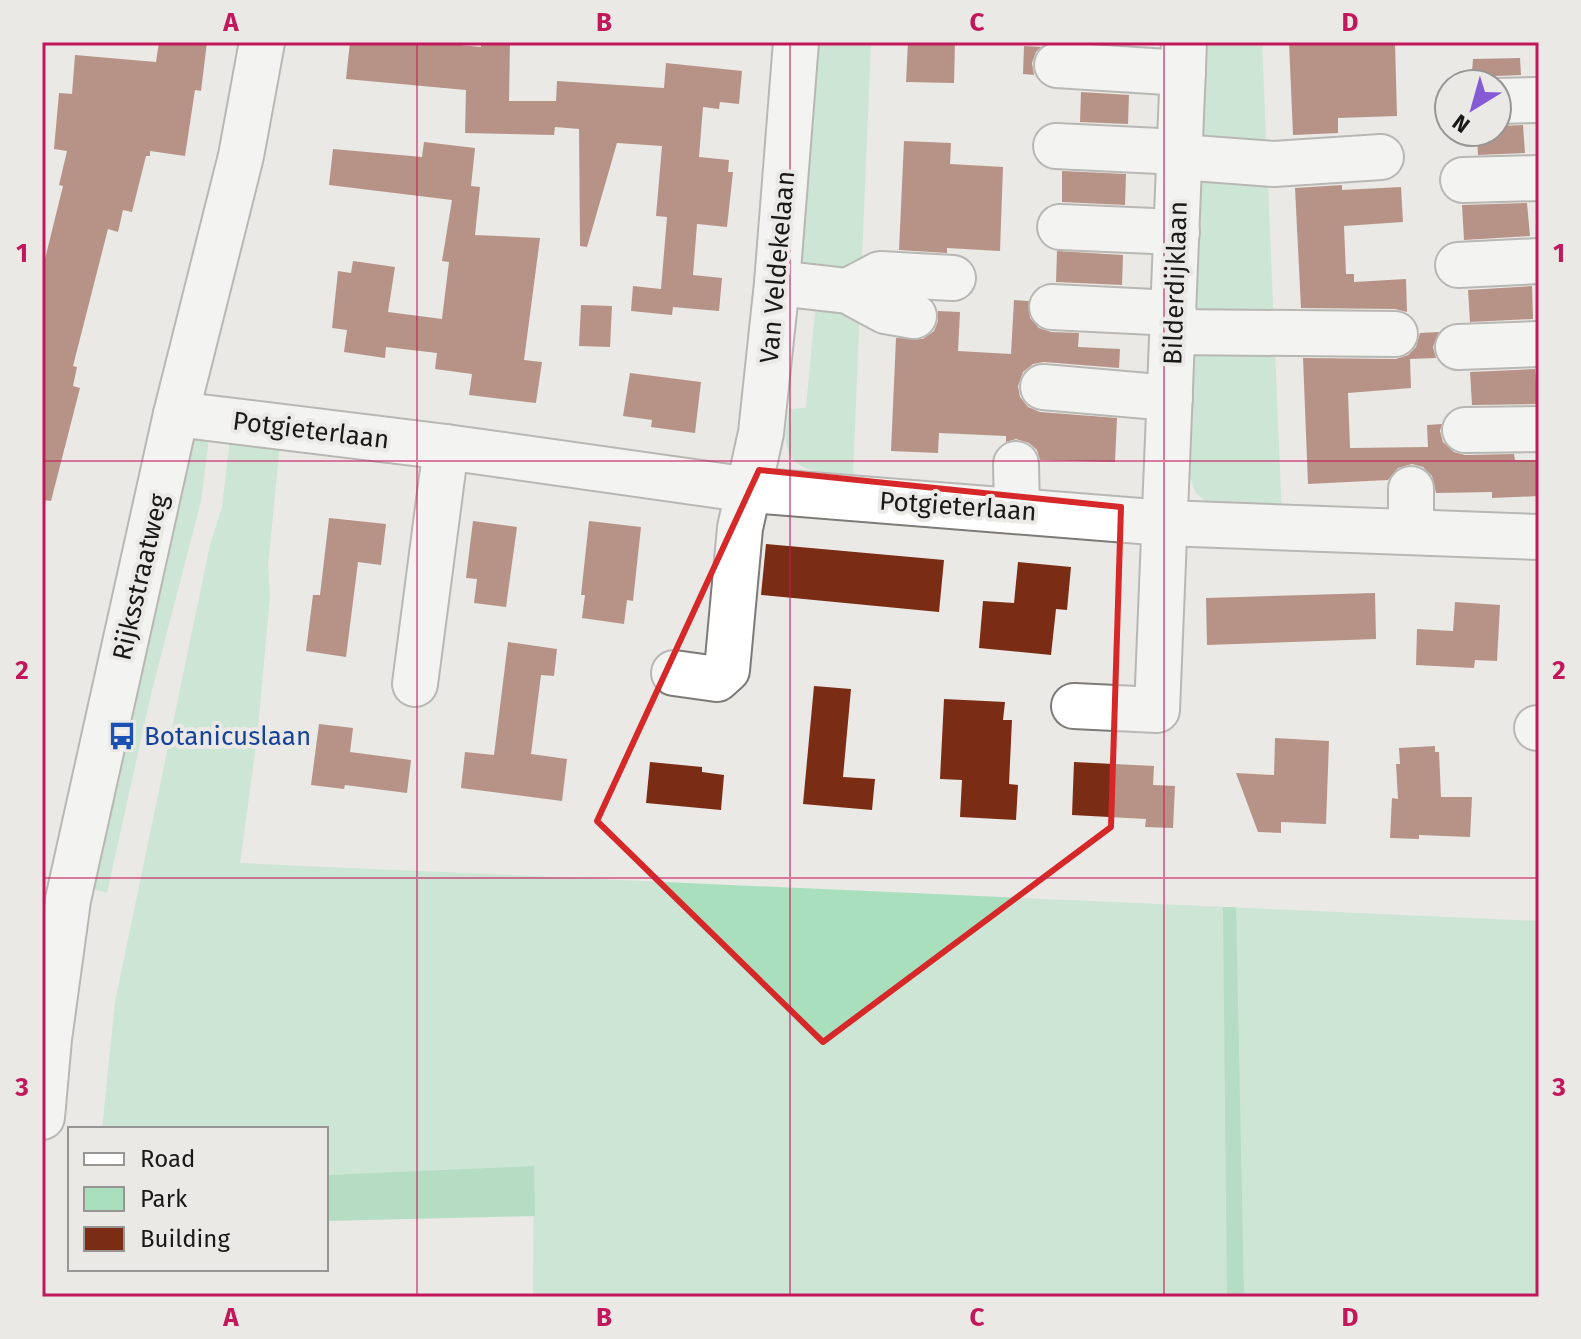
<svg xmlns="http://www.w3.org/2000/svg" width="1581" height="1339" font-family="'Fira Sans',sans-serif">
<style>
.green{fill:#aadfbe}
.forest{fill:#73ce99}
.building{fill:#7b2c14}
.lines{fill:none;stroke-linecap:round;stroke-linejoin:round}
.minor-casing{stroke:#7c7b78;stroke-width:48}
.major-casing{stroke:#7c7b78;stroke-width:48}
.minor{stroke:#fff;stroke-width:44}
.major{stroke:#fff;stroke-width:44}
.marked{fill:none;stroke:#d62828;stroke-width:6;stroke-linejoin:round}
.grid{fill:none;stroke:#c2185b;stroke-width:2;stroke-opacity:0.55}
.labels{text-anchor:middle;stroke-width:8;stroke-linejoin:round;paint-order:stroke}
.street-label{font-size:26px;fill:#1a1918;stroke:#eae9e6}
.transit-label{font-size:26px;fill:#164399;stroke:#eae9e6;text-anchor:start}
.neatline{fill:none;stroke:#c2185b;stroke-width:3}
.grid-label{font-size:26px;text-anchor:middle;font-weight:bold;fill:#c2185b}
</style>
<rect width="100%" height="100%" fill="#eae9e6"/>
<!-- green -->
<g class="green">
<path d="M 818,42 L 871,42 L 853,474 C 829,472 795,476 787,447 C 784,436 788,420 789,409 L 806,408 L 816,301 L 793,298 Z"/>
<path d="M 1203,42 L 1262,42 L 1282,518 L 1214,509 L 1196,493 L 1189,474 Z"/>
<path d="M 210,430 L 201,501 L 151,694 L 107,893 L 90,888 L 185,440 Z"/>
<path d="M 231,430 L 280,444 L 268,565 L 270,596 L 257,738 L 240,863 L 1539,921 L 1539,1297 L 533,1297 L 534,1166 L 326,1175 L 326,1129 L 102,1129 L 115,1002 L 210,545 L 222,507 Z"/>
</g>
<!-- forest -->
<g class="forest">
<path d="M 1223,907 L 1236,907 L 1244,1297 L 1227,1297 Z"/>
<path d="M 534,1166 L 535,1216 L 326,1221 L 326,1175 Z"/>
</g>
<!-- building -->
<g class="building">
<path d="M 159,42 L 207,42 L 201,91 L 195,90 L 185,156 L 150,151 L 150,156 L 146,156 L 132,212 L 123,210 L 118,232 L 108,229 L 73,366 L 77,367 L 73,386 L 80,388 L 51,501 L 42,500 L 42,271 L 63,186 L 59,185 L 67,151 L 54,149 L 59,93 L 72,94 L 75,55 L 156,62 Z"/>
<path d="M 350,42 L 429,42 L 481,47 L 481,42 L 510,42 L 509,101 L 556,101 L 557,81 L 664,88 L 666,63 L 742,71 L 739,104 L 720,102 L 719,109 L 703,107 L 699,157 L 729,160 L 728,172 L 733,172 L 727,227 L 697,224 L 693,275 L 722,278 L 719,311 L 673,307 L 672,315 L 631,311 L 633,286 L 661,289 L 667,217 L 656,216 L 662,146 L 617,143 L 587,247 L 580,246 L 579,129 L 555,127 L 554,135 L 465,133 L 466,90 L 346,79 Z"/>
<path d="M 908,42 L 955,42 L 954,83 L 906,82 Z"/>
<path d="M 1289,42 L 1395,42 L 1397,116 L 1338,118 L 1338,133 L 1293,135 Z"/>
<path d="M 1024,46 L 1041,47 L 1036,52 L 1032,63 L 1034,75 L 1023,74 Z"/>
<path d="M 1520,58 L 1521,75 L 1496,76 L 1480,84 L 1471,84 L 1473,59 Z"/>
<path d="M 1081,92 L 1129,95 L 1128,124 L 1080,122 Z"/>
<path d="M 1523,125 L 1525,153 L 1478,155 L 1477,140 L 1497,139 L 1497,126 Z"/>
<path d="M 904,141 L 951,143 L 950,164 L 1003,167 L 1000,251 L 947,248 L 947,253 L 899,250 Z"/>
<path d="M 424,142 L 475,148 L 471,186 L 480,187 L 475,235 L 540,238 L 524,360 L 542,362 L 536,403 L 469,395 L 472,374 L 435,369 L 437,353 L 386,347 L 385,358 L 344,352 L 347,330 L 332,328 L 338,271 L 351,273 L 353,261 L 395,267 L 388,312 L 442,319 L 449,262 L 442,261 L 452,200 L 329,185 L 333,149 L 422,157 Z"/>
<path d="M 1062,171 L 1126,174 L 1125,205 L 1062,202 Z"/>
<path d="M 1342,185 L 1342,190 L 1401,187 L 1403,222 L 1344,226 L 1346,274 L 1354,274 L 1354,282 L 1406,279 L 1407,312 L 1395,309 L 1301,308 L 1295,188 Z"/>
<path d="M 1527,203 L 1530,236 L 1464,240 L 1462,205 Z"/>
<path d="M 1057,251 L 1123,255 L 1122,285 L 1056,282 Z"/>
<path d="M 1532,286 L 1533,319 L 1470,322 L 1468,290 Z"/>
<path d="M 1014,300 L 1029,301 L 1030,318 L 1039,328 L 1051,332 L 1079,333 L 1078,347 L 1120,349 L 1119,368 L 1044,362 L 1033,364 L 1023,372 L 1018,386 L 1020,397 L 1028,407 L 1040,412 L 1117,418 L 1115,462 L 1040,460 L 1037,450 L 1029,443 L 1016,439 L 1006,442 L 1006,436 L 939,433 L 938,453 L 891,451 L 896,338 L 923,339 L 934,331 L 938,321 L 938,311 L 960,312 L 958,351 L 1011,354 Z"/>
<path d="M 581,305 L 612,306 L 610,347 L 579,346 Z"/>
<path d="M 1439,332 L 1433,347 L 1436,358 L 1410,359 L 1411,388 L 1348,393 L 1350,448 L 1428,447 L 1427,425 L 1442,424 L 1440,431 L 1443,442 L 1454,452 L 1465,455 L 1514,454 L 1515,460 L 1539,460 L 1539,496 L 1492,498 L 1492,492 L 1436,493 L 1432,476 L 1423,467 L 1412,464 L 1398,468 L 1388,480 L 1308,484 L 1303,358 L 1396,359 L 1408,355 L 1416,347 L 1420,333 Z"/>
<path d="M 1535,369 L 1538,404 L 1472,405 L 1470,372 Z"/>
<path d="M 630,373 L 701,382 L 695,433 L 651,427 L 652,420 L 623,416 Z"/>
<path d="M 329,518 L 386,524 L 381,565 L 358,562 L 346,657 L 306,651 L 313,595 L 320,595 Z"/>
<path d="M 473,521 L 517,527 L 506,607 L 474,603 L 477,579 L 466,578 Z"/>
<path d="M 589,521 L 641,527 L 633,601 L 627,600 L 624,624 L 582,618 L 585,595 L 581,595 Z"/>
<path d="M 766,544 L 944,560 L 939,612 L 761,595 Z"/>
<path d="M 1018,562 L 1071,567 L 1067,610 L 1056,609 L 1051,655 L 979,648 L 983,601 L 1014,603 Z"/>
<path d="M 1375,593 L 1376,639 L 1207,645 L 1206,598 Z"/>
<path d="M 1455,602 L 1500,605 L 1497,661 L 1475,660 L 1474,668 L 1416,665 L 1417,629 L 1453,631 Z"/>
<path d="M 508,642 L 557,649 L 554,676 L 541,675 L 531,754 L 567,759 L 562,801 L 461,788 L 465,752 L 494,755 Z"/>
<path d="M 814,686 L 851,689 L 843,777 L 875,779 L 872,810 L 803,804 Z"/>
<path d="M 944,699 L 1005,702 L 1003,720 L 1012,720 L 1009,784 L 1018,785 L 1016,820 L 960,817 L 962,780 L 940,779 Z"/>
<path d="M 319,724 L 353,728 L 350,752 L 411,760 L 407,793 L 345,785 L 344,789 L 311,785 Z"/>
<path d="M 1275,738 L 1329,741 L 1326,824 L 1281,822 L 1281,833 L 1258,832 L 1236,773 L 1274,775 Z"/>
<path d="M 1435,746 L 1435,752 L 1439,752 L 1441,797 L 1472,797 L 1470,837 L 1419,835 L 1419,839 L 1390,838 L 1392,798 L 1398,799 L 1396,764 L 1400,764 L 1399,748 Z"/>
<path d="M 650,762 L 702,767 L 702,772 L 724,775 L 721,810 L 646,803 Z"/>
<path d="M 1074,762 L 1154,766 L 1153,785 L 1175,786 L 1173,828 L 1145,827 L 1146,819 L 1072,815 Z"/>
</g>
<g class="lines">
<defs>
<g id="minor">
<path d="M 1057,65 L 1183,73"/>
<path d="M 1497,101 L 1539,100"/>
<path d="M 1056,146 L 1180,152"/>
<path d="M 1180,157 L 1274,164 L 1381,157"/>
<path d="M 1463,180 L 1539,178"/>
<path d="M 1060,227 L 1177,232"/>
<path d="M 1458,265 L 1539,261"/>
<path d="M 777,283 L 848,291 L 885,311 L 914,316"/>
<path d="M 848,291 L 880,274 L 953,278"/>
<path d="M 1052,307 L 1174,313"/>
<path d="M 1173,332 L 1395,334"/>
<path d="M 1458,347 L 1539,344"/>
<path d="M 1043,387 L 1170,398"/>
<path d="M 176,414 L 446,447 L 750,490 L 1165,523 L 1539,537"/>
<path d="M 1465,430 L 1539,429"/>
<path d="M 1016,464 L 1017,510"/>
<path d="M 1411,489 L 1411,532"/>
<path d="M 674,673 L 717,679 L 727,670 L 740,528 L 761,433 L 777,283 L 796,42"/>
<path d="M 415,684 L 446,447"/>
<path d="M 1074,706 L 1157,710 L 1184,42"/>
<path d="M 1537,728 L 1539,728"/>
</g>
<path id="major" d="M 42,1117 L 49,1039 L 68,900 L 176,414 L 241,156 L 262,42"/>
</defs>
<!-- minor casing -->
<use href="#minor" class="minor-casing"/>
<!-- major casing -->
<use href="#major" class="major-casing"/>
<!-- minor -->
<use href="#minor" class="minor"/>
<!-- major -->
<use href="#major" class="major"/>
</g>
<!-- marked area -->
<path d="M0 0H1581V1339H0ZM 759,470 L 1121,507 L 1111,827 L 823,1042 L 597,821 Z" fill="#eae9e6" fill-opacity=".55" fill-rule="evenodd"/>
<path class="marked" d="M 759,470 L 1121,507 L 1111,827 L 823,1042 L 597,821 Z"/>
<!-- grid -->
<path class="grid" d="M 417,42 L 417,1297M 790,42 L 790,1297M 1164,42 L 1164,1297M 42,461 L 1539,461M 42,878 L 1539,878"/>
<!-- icons -->
<defs>
<symbol id="bus-bare" viewBox="-9 -9 18 18"><path d="M-5-6H5V4H4V6H2V4H-2V6H-4V4H-5ZM-3.5-4V0h7V-4ZM-3.5 1.2v1.5H-2V1.2ZM2 1.2v1.5H3.5V1.2Z" fill="#1a4fb4" stroke="#eae9e6" stroke-width="2.5" paint-order="stroke"/></symbol>
</defs>
<g fill-rule="evenodd">
<use href="#bus-bare" x="102" y="716" width="40" height="40"/>
</g>
<g class="labels">
<!-- street labels -->
<g class="street-label">
<text transform="translate(777 267) rotate(-85)" y="9">Van Veldekelaan</text>
<text transform="translate(1175 283) rotate(-88)" y="9">Bilderdijklaan</text>
<text transform="translate(311 430) rotate(7)" y="9">Potgieterlaan</text>
<text transform="translate(958 506) rotate(4)" y="9">Potgieterlaan</text>
<text transform="translate(140 577) rotate(-77)" y="9">Rijksstraatweg</text>
</g>
<!-- transit labels -->
<g class="transit-label">
<text x="144" y="745">Botanicuslaan</text>
</g>
</g>
<!-- border -->
<rect width="1581" height="1339" fill="none" stroke="#eae9e6" stroke-width="88"/>
<!-- legend -->
<rect x="68" y="1127" width="260" height="144" fill="#eae9e6" stroke="#979694" stroke-width="2"/>
<rect x="84" y="1153" width="40" height="12" fill="#ffffff" stroke="#979694" stroke-width="2"/>
<text x="140" y="1167" font-size="24" fill="#1a1918">Road</text>
<rect x="84" y="1187" width="40" height="24" fill="#aadfbe" stroke="#979694" stroke-width="2"/>
<text x="140" y="1207" font-size="24" fill="#1a1918">Park</text>
<rect x="84" y="1227" width="40" height="24" fill="#7b2c14" stroke="#979694" stroke-width="2"/>
<text x="140" y="1247" font-size="24" fill="#1a1918">Building</text>
<!-- north arrow -->
<g transform="translate(1473 108) rotate(217)"><circle r="38" fill="#eae9e6" stroke="#979694" stroke-width="2"/>
<path d="M0-6L14 30L0 20L-14 30Z" fill="#865ad4"/>
<text y="-12" font-size="22" font-weight="bold" text-anchor="middle" fill="#1a1918">N</text>
</g>
<rect x="44" y="44" width="1493" height="1251" class="neatline"/>
<g class="grid-label">
<text x="231" y="31">A</text>
<text x="604" y="31">B</text>
<text x="977" y="31">C</text>
<text x="1350" y="31">D</text>
<text x="22" y="262">1</text>
<text x="1559" y="262">1</text>
<text x="22" y="679">2</text>
<text x="1559" y="679">2</text>
<text x="22" y="1096">3</text>
<text x="1559" y="1096">3</text>
<text x="231" y="1326">A</text>
<text x="604" y="1326">B</text>
<text x="977" y="1326">C</text>
<text x="1350" y="1326">D</text>
</g>
</svg>
